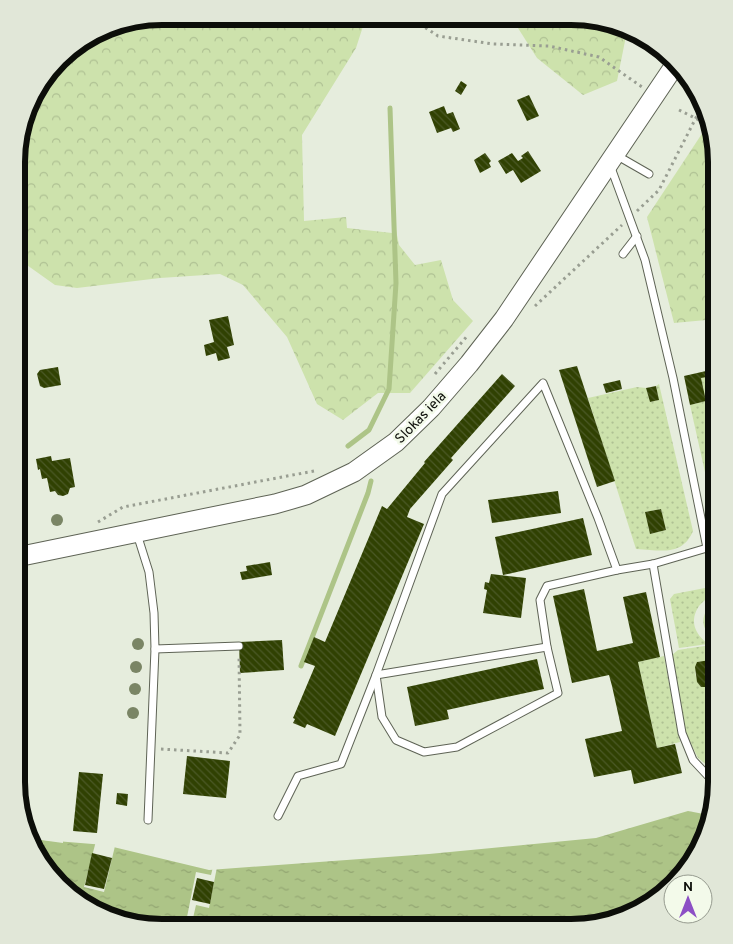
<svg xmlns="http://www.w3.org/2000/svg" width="733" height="944" font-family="Overpass,sans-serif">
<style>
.grass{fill:url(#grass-dots);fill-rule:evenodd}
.forest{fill:url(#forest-crowns)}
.water{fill:url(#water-ripples)}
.pier{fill:#e6eddd}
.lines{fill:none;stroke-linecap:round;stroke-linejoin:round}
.stream{stroke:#adc487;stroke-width:5}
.building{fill:url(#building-back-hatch)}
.lane-casing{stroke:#5e6355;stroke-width:9}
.secondary-casing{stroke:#5e6355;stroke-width:21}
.path{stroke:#999e92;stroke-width:3;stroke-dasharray:2.5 4;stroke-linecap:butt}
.lane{stroke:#fff;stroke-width:7}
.secondary{stroke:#fff;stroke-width:19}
.tree{fill:#7a8565}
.labels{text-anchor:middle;stroke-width:5;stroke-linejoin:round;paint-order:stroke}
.street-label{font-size:14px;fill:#0c0e09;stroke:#f3faea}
.rim{fill:none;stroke:#0c0e09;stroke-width:6}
</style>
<defs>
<pattern id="grass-dots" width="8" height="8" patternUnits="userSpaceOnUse" patternTransform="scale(1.25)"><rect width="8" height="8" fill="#cde2ac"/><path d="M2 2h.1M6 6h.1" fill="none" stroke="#afc193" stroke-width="1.8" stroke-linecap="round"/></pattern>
<pattern id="forest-crowns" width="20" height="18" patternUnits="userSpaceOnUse" patternTransform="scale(1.25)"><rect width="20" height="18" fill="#cde2ac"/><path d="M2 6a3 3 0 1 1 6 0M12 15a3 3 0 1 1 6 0" fill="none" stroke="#afc193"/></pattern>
<pattern id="water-ripples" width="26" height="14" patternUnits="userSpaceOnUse" patternTransform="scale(1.25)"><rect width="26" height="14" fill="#adc487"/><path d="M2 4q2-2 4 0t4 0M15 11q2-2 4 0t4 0" fill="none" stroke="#94a773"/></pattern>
<pattern id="building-back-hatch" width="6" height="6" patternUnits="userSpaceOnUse" patternTransform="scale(1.25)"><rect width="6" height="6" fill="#304102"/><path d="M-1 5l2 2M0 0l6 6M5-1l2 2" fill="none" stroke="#4b5926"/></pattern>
</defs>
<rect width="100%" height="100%" fill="#e6eddd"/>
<!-- grass -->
<g class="grass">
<path d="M 717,370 L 717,443 L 710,445 L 717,470 L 717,526 L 690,405 L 706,401 L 701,378 L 707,377 L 706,371 Z"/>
<path d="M 659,384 L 693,531 C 682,557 660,550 636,549 L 588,398 L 637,387 L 646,388 L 650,402 L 659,400 L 656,386 ZM 661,509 L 666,530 L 650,534 L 645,512 Z"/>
<path d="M 705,588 L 710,591 L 710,595 C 707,599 702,602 699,606 C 689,621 695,634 708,644 L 679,648 L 670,599 L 674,594 Z"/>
<path d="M 717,605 L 717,638 C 704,633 700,623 706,611 Z"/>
<path d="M 711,645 L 717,648 L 717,659 L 697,662 C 694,670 695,680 701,687 L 707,687 L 707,692 L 716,691 L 716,769 L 712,769 L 698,758 L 685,731 L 672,655 L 678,650 Z"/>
<path d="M 664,656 L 680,742 L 657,748 L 638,662 Z"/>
</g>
<!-- forest -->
<g class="forest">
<path d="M 162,16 L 366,17 L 356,48 L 302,135 L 304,221 L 346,217 L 347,228 L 392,233 L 396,230 L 399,245 L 415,265 L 441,260 L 453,300 L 473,321 L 410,393 L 378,393 L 343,420 L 317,404 L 287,337 L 243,285 L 220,274 L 160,278 L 77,288 L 55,285 L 17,258 L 18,142 L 36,89 L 66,52 L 115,24 Z"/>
<path d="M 511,17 L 591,18 L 627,31 L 617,81 L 583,95 L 537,58 Z"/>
<path d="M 707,126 L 717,161 L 717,319 L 674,323 L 647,217 Z"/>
</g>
<!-- water -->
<path class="water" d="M 688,811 L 709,815 L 692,863 L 644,908 L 581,927 L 152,927 L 81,903 L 36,855 L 31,839 L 105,845 L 209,870 L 429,854 L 596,838 Z"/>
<!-- pier -->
<g class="pier">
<path d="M 31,837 L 63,839 L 63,843 L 41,840 L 40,859 L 36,855 L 35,840 L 31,839 Z"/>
<path d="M 96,841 L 115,846 L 104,892 L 84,887 Z"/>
<path d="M 213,867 L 217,867 L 209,908 L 196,905 L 191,927 L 185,927 L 196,872 L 211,875 Z"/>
</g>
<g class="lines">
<!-- stream -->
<g class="stream">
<path d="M 348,446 L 369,430 L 389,389 L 396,283 L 390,108"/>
<path d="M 301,666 L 368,493 L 371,481"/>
</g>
</g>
<!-- building -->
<g class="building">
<path d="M 461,81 L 467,85 L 461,95 L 455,91 Z"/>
<path d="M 529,95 L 539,116 L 527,121 L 517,100 Z"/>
<path d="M 444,106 L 447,114 L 453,112 L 460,129 L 453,132 L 451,128 L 437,133 L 429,112 Z"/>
<path d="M 528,151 L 541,171 L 521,183 L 513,170 L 506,174 L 498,161 L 512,153 L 518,161 L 523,158 L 521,156 Z"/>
<path d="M 485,153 L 491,161 L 489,163 L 491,167 L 480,173 L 474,160 Z"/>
<path d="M 228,316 L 234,345 L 227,347 L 230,358 L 218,361 L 216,353 L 206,356 L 204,345 L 214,342 L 209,320 Z"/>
<path d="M 577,366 L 615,481 L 597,487 L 559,370 Z"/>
<path d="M 58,367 L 61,385 L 44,388 L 40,386 L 37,374 L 40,370 Z"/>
<path d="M 706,371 L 707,377 L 701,378 L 706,401 L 690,405 L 684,376 Z"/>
<path d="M 502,374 L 515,386 L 451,458 L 453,460 L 410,509 L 407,517 L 424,524 L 335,736 L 307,724 L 305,728 L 293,723 L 295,719 L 293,718 L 315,666 L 304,662 L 314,637 L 325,642 L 382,506 L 387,509 L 425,463 L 424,462 Z"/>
<path d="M 620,380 L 622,389 L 606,393 L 603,384 Z"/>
<path d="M 656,386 L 659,400 L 650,402 L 646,388 Z"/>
<path d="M 51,456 L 52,461 L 70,458 L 75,487 L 70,488 L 68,494 L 63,496 L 58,495 L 55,491 L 50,492 L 47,478 L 42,479 L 40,469 L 38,470 L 36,459 Z"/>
<path d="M 558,491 L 561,513 L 492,523 L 488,500 Z"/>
<path d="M 661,509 L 666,530 L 650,534 L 645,512 Z"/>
<path d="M 583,518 L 592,555 L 503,575 L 495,537 Z"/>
<path d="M 270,562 L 272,575 L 242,580 L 240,572 L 247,571 L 246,566 Z"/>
<path d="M 491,574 L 526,578 L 521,618 L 483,613 L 487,590 L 484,589 L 485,582 L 489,583 Z"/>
<path d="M 584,589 L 597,651 L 633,643 L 623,597 L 646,592 L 660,657 L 638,662 L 657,748 L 675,744 L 682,773 L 634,784 L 631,770 L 594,777 L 585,739 L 622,731 L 612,686 L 609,675 L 572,683 L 553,596 Z"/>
<path d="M 282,640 L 284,670 L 240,673 L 239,642 Z"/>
<path d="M 537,659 L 544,689 L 447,710 L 449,719 L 415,726 L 407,687 Z"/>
<path d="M 717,659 L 716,691 L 707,692 L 707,687 L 701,687 L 697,682 L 695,667 L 697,662 Z"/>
<path d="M 187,756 L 230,761 L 226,798 L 183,794 Z"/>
<path d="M 79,772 L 103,774 L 97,833 L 73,831 Z"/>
<path d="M 117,793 L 128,794 L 127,806 L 116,804 Z"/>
<path d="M 92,853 L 112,858 L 104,889 L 85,885 Z"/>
<path d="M 197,878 L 214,882 L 210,904 L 192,900 Z"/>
</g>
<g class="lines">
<defs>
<g id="lane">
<path d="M 616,155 L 649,174"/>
<path d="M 610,165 L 645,260 L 673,378 L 707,548 L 653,564 L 617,570"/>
<path d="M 623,254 L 637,236"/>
<path d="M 543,383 L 598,518 L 617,570 L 547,586 L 540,600 L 547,647 L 558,693 L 457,747 L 424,752 L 396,740 L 382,717 L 376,675 L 442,494 Z"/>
<path d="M 137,534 L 149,572 L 154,613 L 155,649 L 239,646"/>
<path d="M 707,548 L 717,548"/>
<path d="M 653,564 L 682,733 L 693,760 L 708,776 L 716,775"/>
<path d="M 278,816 L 298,776 L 341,764 L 376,675 L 547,647"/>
<path d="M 148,820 L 155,649"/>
</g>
<path id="secondary" d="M 17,557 L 275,504 L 306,495 L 354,472 L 396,442 L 431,408 L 469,364 L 504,319 L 675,65"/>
</defs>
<!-- lane casing -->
<use href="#lane" class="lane-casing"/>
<!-- secondary casing -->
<use href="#secondary" class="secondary-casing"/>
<!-- path -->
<g class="path">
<path d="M 409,17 L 438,36 L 493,44 L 549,46 L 599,57 L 642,87"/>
<path d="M 679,110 L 707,124"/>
<path d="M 637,211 L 659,190 L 702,106"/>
<path d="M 535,306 L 622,225"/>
<path d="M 435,374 L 468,335"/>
<path d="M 98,522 L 123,507 L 314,471"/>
<path d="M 161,749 L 228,753 L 240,735 L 239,655"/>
</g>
<!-- lane -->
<use href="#lane" class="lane"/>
<!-- secondary -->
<use href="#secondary" class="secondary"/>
</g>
<!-- trees -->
<g class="tree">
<circle cx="57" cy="520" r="6"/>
<circle cx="138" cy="644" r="6"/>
<circle cx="136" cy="667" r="6"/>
<circle cx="135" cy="689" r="6"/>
<circle cx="133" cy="713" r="6"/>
</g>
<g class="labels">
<!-- street labels -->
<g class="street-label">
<text transform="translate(420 417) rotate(-46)" y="5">Slokas iela</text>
</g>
</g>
<!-- crop -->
<path d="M0 0H733V944H0ZM162 25H571A137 137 0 0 1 708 162V782A137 137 0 0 1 571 919H162A137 137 0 0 1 25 782V162A137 137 0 0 1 162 25Z" fill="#e1e7d8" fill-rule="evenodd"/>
<path class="rim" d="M162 25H571A137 137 0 0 1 708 162V782A137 137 0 0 1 571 919H162A137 137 0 0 1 25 782V162A137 137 0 0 1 162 25Z"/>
<!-- north arrow -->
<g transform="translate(688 899)"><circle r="24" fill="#f3faea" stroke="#979c90"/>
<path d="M0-4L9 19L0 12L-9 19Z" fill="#8c4fc5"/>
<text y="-8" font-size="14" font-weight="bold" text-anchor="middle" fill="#0c0e09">N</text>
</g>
</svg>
